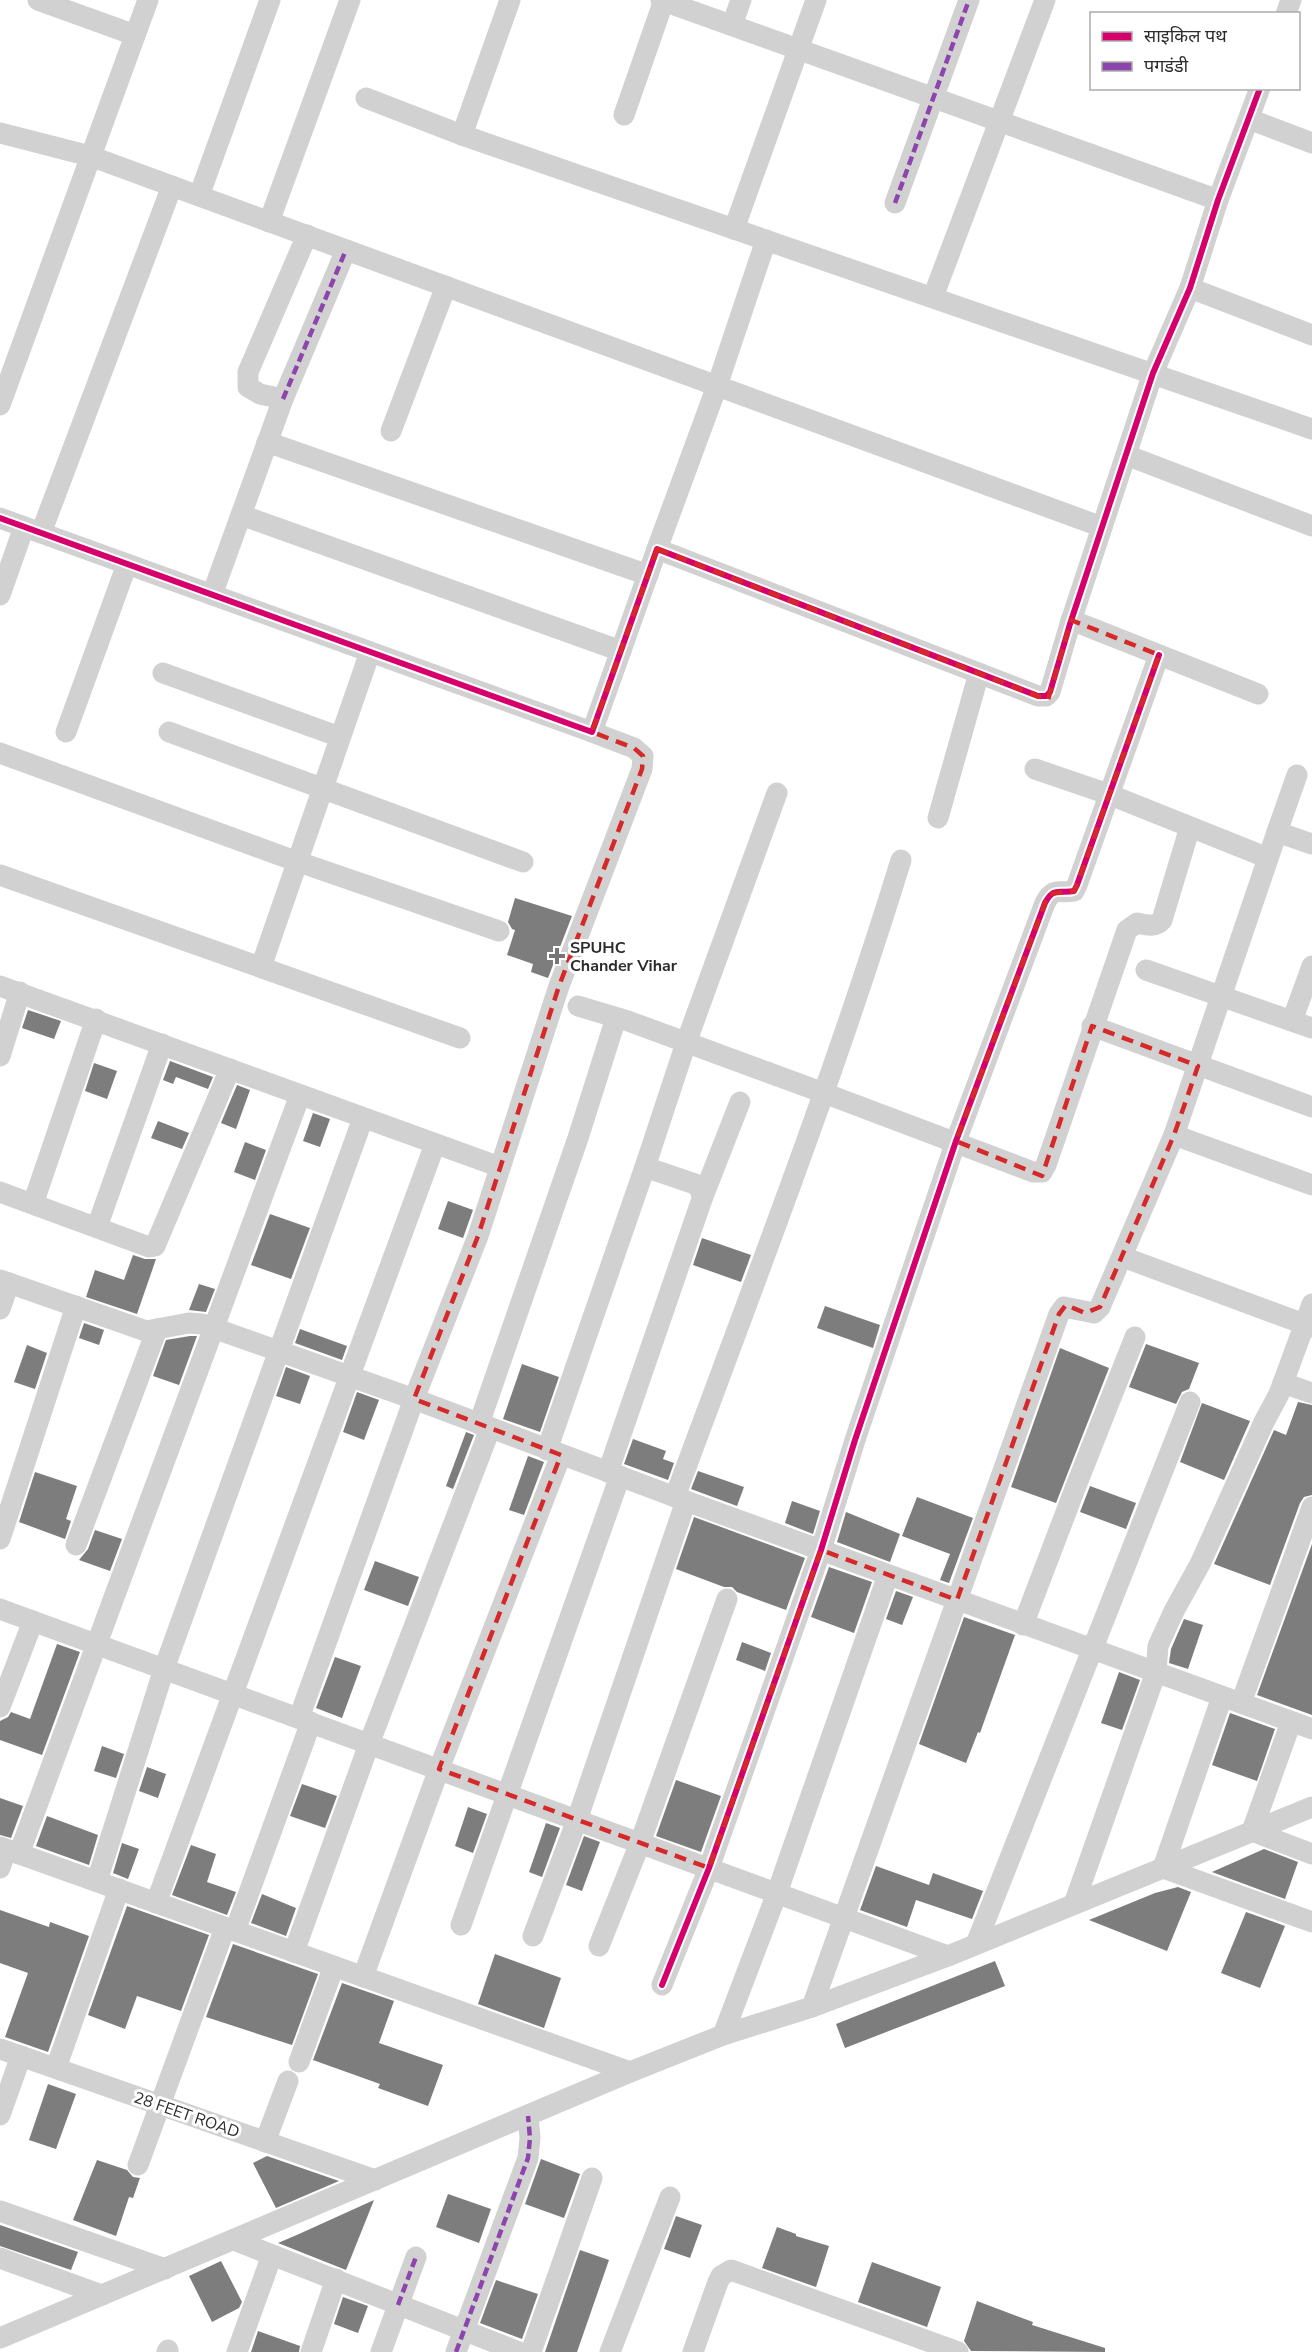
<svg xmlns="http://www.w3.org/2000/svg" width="1312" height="2352" font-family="'Nunito Sans','Noto Sans Devanagari',sans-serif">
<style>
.building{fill:#7d7d7d}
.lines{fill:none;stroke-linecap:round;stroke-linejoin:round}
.minor{stroke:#d1d1d1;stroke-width:21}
.quiet{stroke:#8e44ad;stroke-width:4.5;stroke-dasharray:9 4.5;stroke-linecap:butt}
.cycleway-casing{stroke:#fff;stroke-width:10}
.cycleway{stroke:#d6006c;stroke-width:6}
.marked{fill:none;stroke:#d62828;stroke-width:4.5;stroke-dasharray:12 8;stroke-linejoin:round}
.poi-dot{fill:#767676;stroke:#fff;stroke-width:2}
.labels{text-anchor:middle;stroke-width:6;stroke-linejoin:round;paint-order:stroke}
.poi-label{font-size:16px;font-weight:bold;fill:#2c2c2c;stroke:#fff;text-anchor:start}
.street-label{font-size:16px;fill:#2c2c2c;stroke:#fff}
</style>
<rect width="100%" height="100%" fill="#fff"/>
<!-- building -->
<g class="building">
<path d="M 515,898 L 572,916 L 548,978 L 531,972 L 533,964 L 507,955 L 515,930 L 512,929 L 508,922 Z"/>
<path d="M 28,1010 L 61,1021 L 54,1039 L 22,1028 Z"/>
<path d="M 170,1061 L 213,1077 L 208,1089 L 176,1077 L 173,1084 L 163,1080 Z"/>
<path d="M 94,1063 L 117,1071 L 107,1099 L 85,1091 Z"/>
<path d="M 237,1085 L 250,1090 L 236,1129 L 221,1123 Z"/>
<path d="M 313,1113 L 330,1119 L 320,1147 L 303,1141 Z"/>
<path d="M 158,1121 L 189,1133 L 182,1149 L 151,1138 Z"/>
<path d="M 245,1142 L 266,1150 L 255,1180 L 234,1172 Z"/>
<path d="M 448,1201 L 473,1210 L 463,1238 L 438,1229 Z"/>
<path d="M 270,1214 L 310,1228 L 291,1279 L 251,1265 Z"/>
<path d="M 702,1238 L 751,1255 L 741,1282 L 693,1265 Z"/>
<path d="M 133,1255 L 145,1259 L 156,1259 L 137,1314 L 86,1297 L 95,1270 L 124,1280 Z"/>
<path d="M 199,1284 L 215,1289 L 206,1312 L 189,1310 Z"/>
<path d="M 825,1306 L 880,1325 L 873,1348 L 817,1328 Z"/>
<path d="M 84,1323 L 104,1330 L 99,1345 L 79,1338 Z"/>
<path d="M 300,1329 L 347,1346 L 342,1360 L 295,1343 Z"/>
<path d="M 190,1336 L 197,1336 L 179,1385 L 153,1376 L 166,1340 Z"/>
<path d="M 1146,1344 L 1199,1363 L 1189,1389 L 1182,1392 L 1176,1404 L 1129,1387 Z"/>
<path d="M 27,1345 L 47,1353 L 35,1389 L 14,1382 Z"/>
<path d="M 1060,1348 L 1109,1368 L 1056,1503 L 1011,1487 Z"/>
<path d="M 522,1364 L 559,1377 L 540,1432 L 503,1419 Z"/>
<path d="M 286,1367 L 310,1376 L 300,1404 L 276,1396 Z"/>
<path d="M 357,1392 L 379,1400 L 364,1440 L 343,1432 Z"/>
<path d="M 1298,1402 L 1312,1405 L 1312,1495 L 1304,1497 L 1300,1503 L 1270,1585 L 1214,1564 L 1274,1430 L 1286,1435 Z"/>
<path d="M 1202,1403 L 1250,1421 L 1224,1480 L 1180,1462 Z"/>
<path d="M 466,1432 L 474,1435 L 453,1489 L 446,1486 Z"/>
<path d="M 633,1439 L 666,1451 L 663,1459 L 674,1463 L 668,1480 L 624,1464 Z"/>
<path d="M 528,1456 L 544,1462 L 524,1515 L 509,1510 Z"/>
<path d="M 698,1471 L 744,1487 L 737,1506 L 691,1489 Z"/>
<path d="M 35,1472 L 77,1486 L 66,1519 L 71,1521 L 65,1539 L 19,1522 Z"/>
<path d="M 1090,1486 L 1136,1503 L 1126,1529 L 1080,1512 Z"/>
<path d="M 917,1497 L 973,1518 L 949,1583 L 940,1580 L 950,1554 L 902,1536 Z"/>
<path d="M 792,1501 L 820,1511 L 813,1534 L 785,1523 Z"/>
<path d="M 846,1512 L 900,1534 L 890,1562 L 837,1542 Z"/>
<path d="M 694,1517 L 805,1558 L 786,1610 L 737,1592 L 732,1587 L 724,1587 L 676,1569 Z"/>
<path d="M 95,1530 L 122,1539 L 110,1571 L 79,1560 L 88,1549 Z"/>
<path d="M 1312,1544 L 1312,1715 L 1257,1695 Z"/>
<path d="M 375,1561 L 419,1577 L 408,1606 L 364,1590 Z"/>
<path d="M 829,1567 L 872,1582 L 854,1633 L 811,1617 Z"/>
<path d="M 896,1591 L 913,1597 L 902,1625 L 886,1619 Z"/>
<path d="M 964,1617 L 1015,1635 L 980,1733 L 978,1732 L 966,1763 L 919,1744 Z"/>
<path d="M 1184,1619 L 1203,1625 L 1188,1669 L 1169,1663 L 1171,1649 Z"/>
<path d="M 742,1642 L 771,1653 L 765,1671 L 736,1660 Z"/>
<path d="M 57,1644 L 80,1652 L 42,1755 L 0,1740 L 0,1721 L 8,1717 L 11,1712 L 30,1719 Z"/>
<path d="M 335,1657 L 361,1666 L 342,1718 L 316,1708 Z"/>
<path d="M 1119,1672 L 1140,1680 L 1122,1730 L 1101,1723 Z"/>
<path d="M 1230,1713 L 1275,1729 L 1257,1781 L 1212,1765 Z"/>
<path d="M 102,1746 L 124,1754 L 116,1778 L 94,1771 Z"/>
<path d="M 147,1767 L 166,1774 L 158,1798 L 139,1791 Z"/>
<path d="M 676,1780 L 721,1796 L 701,1852 L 656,1836 Z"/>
<path d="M 302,1784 L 337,1796 L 325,1828 L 290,1816 Z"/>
<path d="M 0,1798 L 23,1806 L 11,1838 L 0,1835 Z"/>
<path d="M 468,1807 L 487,1814 L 473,1853 L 455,1846 Z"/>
<path d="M 47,1816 L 98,1835 L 89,1865 L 36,1846 Z"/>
<path d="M 546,1823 L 560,1828 L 542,1877 L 529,1872 Z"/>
<path d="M 584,1836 L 600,1842 L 582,1891 L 566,1885 Z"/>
<path d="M 122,1843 L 139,1849 L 128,1879 L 113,1873 Z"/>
<path d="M 191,1845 L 216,1854 L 207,1882 L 236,1892 L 227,1915 L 172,1895 Z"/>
<path d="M 1264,1849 L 1298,1862 L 1285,1899 L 1212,1872 Z"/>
<path d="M 876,1866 L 929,1885 L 933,1873 L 983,1891 L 972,1919 L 916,1900 L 907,1927 L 860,1910 Z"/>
<path d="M 1178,1887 L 1191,1892 L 1167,1951 L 1089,1920 L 1155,1893 Z"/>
<path d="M 262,1894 L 296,1908 L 286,1936 L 251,1923 Z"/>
<path d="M 127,1906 L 209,1935 L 181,2011 L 137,1996 L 125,2029 L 88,2015 Z"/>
<path d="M 0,1910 L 49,1927 L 50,1922 L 89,1936 L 48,2052 L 5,2037 L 28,1973 L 0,1963 Z"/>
<path d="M 1246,1912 L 1285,1926 L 1260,1988 L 1221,1973 Z"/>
<path d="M 233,1944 L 318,1974 L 292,2045 L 206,2017 Z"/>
<path d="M 495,1954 L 561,1978 L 544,2028 L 478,2004 Z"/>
<path d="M 995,1961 L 1005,1986 L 845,2048 L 836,2024 Z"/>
<path d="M 342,1983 L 394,2001 L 379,2043 L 443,2065 L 428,2106 L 378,2088 L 380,2084 L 313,2060 Z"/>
<path d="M 48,2084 L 76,2094 L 56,2149 L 29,2140 Z"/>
<path d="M 267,2156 L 339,2181 L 276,2208 L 253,2163 Z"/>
<path d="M 541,2159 L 580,2174 L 564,2218 L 525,2204 Z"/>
<path d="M 97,2160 L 127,2170 L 133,2177 L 140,2178 L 133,2198 L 129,2197 L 116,2236 L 73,2220 Z"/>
<path d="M 448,2194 L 491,2209 L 479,2243 L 436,2227 Z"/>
<path d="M 374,2200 L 346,2270 L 278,2243 L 299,2234 Z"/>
<path d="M 676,2216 L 702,2225 L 690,2258 L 664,2249 Z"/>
<path d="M 0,2225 L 78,2252 L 71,2270 L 0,2246 Z"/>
<path d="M 777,2227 L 796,2234 L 796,2236 L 829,2246 L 816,2287 L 762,2268 Z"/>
<path d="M 580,2250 L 609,2260 L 577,2352 L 545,2352 Z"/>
<path d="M 221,2261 L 242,2302 L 239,2308 L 212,2322 L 189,2276 Z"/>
<path d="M 872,2262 L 941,2287 L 927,2327 L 858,2302 Z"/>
<path d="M 496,2280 L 538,2294 L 522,2339 L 480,2323 Z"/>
<path d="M 343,2297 L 368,2306 L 358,2333 L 334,2324 Z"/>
<path d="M 977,2301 L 1033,2322 L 1032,2325 L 1105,2348 L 1105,2352 L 971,2351 L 964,2341 Z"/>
<path d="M 258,2331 L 300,2346 L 299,2352 L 251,2352 Z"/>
</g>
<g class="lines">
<!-- minor -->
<g class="minor">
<path d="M 38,0 L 135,35"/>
<path d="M 661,0 L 1218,200"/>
<path d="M 1286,14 L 1291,0"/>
<path d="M 732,25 L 741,0"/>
<path d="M 366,98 L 462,135 L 1312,429"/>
<path d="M 624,115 L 664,0"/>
<path d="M 1249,119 L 1312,143"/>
<path d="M 0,133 L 90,156 L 1102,527"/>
<path d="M 462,135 L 510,0"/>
<path d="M 199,196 L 270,0"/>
<path d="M 895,203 L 969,0"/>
<path d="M 269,222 L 350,0"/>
<path d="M 734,229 L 816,0"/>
<path d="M 1190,288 L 1312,335"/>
<path d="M 933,297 L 1045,0"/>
<path d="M 283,399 L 346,250"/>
<path d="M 0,405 L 148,0"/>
<path d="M 391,431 L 446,286"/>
<path d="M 267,442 L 648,575"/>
<path d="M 1126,455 L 1312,526"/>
<path d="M 241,515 L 621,651"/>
<path d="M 0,518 L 592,732 L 657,549 L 1038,696 L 1046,696 L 1050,692 L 1070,624 L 1153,373 L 1190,288 L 1218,200 L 1260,88"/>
<path d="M 41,533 L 172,186"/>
<path d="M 657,549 L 717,386 L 766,240"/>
<path d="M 0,595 L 24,527"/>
<path d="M 212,595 L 283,399 L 260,394 L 248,387 L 248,372 L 307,235"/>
<path d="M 1071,620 L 1258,694"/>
<path d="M 163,673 L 340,737"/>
<path d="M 66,732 L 127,564"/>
<path d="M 169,732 L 523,862"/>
<path d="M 0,753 L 290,859 L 499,931"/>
<path d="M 1035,769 L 1108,794 L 1268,858"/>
<path d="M 938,818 L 979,673"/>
<path d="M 1277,832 L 1297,775"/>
<path d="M 1312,844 L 1277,832 L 1174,1135 L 1312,1185"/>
<path d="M 0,875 L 460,1038"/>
<path d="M 261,967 L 370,652"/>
<path d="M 1146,970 L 1312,1028"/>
<path d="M 0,986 L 500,1167"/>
<path d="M 578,1006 L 628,1021 L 824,1093 L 1033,1172 L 1042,1172 L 1046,1165 L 1127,930 L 1137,923 C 1146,925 1155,928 1162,920 L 1190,827"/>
<path d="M 1292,1021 L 1312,966"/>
<path d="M 1092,1026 L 1312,1107"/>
<path d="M 0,1056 L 20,992"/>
<path d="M 0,1192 L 149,1247 L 155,1246 L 230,1069"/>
<path d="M 702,1199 L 740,1102"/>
<path d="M 33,1204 L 96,1019"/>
<path d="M 97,1227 L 162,1044"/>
<path d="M 1123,1257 L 1312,1327"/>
<path d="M 0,1280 L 146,1331 L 189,1323 L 202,1324 L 414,1399 L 686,1501 L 1312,1729"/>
<path d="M 0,1309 L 9,1283"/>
<path d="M 1283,1383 L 1312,1393"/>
<path d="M 479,1424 L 578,1138 L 616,1018"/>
<path d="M 547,1450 L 645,1167"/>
<path d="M 608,1472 L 702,1199 L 701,1190 L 695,1184 L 645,1167 L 686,1043 L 777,793"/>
<path d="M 675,1497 C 753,1286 835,1075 901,860"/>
<path d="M 0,1539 L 76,1306"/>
<path d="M 76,1545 L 157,1329"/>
<path d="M 0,1609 L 948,1956"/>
<path d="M 1023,1625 L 1076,1486 L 1135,1337"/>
<path d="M 1241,1703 L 1312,1507"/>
<path d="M 0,1707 L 33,1621"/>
<path d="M 299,1718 L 414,1399 L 478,1236 L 559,986 L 642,769 L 643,756 L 634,748 L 592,732"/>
<path d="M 1291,1722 L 1252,1831 L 1312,1854"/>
<path d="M 0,1847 L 630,2072"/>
<path d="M 19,1854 L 300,1095"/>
<path d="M 0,1868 L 6,1850"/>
<path d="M 1163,1868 L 1222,1697"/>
<path d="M 1163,1868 L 1312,1922"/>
<path d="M 97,1881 L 164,1669 L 363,1118"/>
<path d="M 156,1903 L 435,1144"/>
<path d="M 1074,1904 L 1156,1672 L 1158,1646 L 1174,1611 L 1200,1564 L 1264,1422 L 1279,1394 L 1312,1304"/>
<path d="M 461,1925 L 620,1476"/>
<path d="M 235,1931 L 311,1722"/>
<path d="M 533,1936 L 577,1820 L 686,1501"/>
<path d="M 976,1944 L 1190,1402"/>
<path d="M 599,1946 L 640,1843 L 727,1599"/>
<path d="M 294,1952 L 369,1744 L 490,1429"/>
<path d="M 363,1977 L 439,1769 L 561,1455"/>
<path d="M 662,1985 L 709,1868 L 821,1550 L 855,1440 L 956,1141 L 1045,903 C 1054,886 1059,894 1074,891 L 1077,885 L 1159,655"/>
<path d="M 812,2007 L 1059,1314 L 1064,1307 L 1094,1313 L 1100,1307 L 1174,1135"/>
<path d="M 723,2035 L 777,1893 L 888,1575"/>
<path d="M 0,2049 L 375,2180"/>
<path d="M 299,2062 L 334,1966"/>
<path d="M 56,2068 L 119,1889"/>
<path d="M 0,2115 L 21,2056"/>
<path d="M 265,2142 L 288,2081"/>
<path d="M 138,2165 L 225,1928"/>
<path d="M 0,2211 L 165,2269"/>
<path d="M 234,2240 L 519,2352"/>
<path d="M 0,2258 L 102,2295"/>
<path d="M 0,2338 L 630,2072 L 723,2035 L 812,2007 L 948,1956 L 1312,1807"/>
<path d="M 167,2352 L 168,2350"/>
<path d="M 237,2352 L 272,2255"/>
<path d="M 311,2352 L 336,2279"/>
<path d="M 381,2352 L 416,2257"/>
<path d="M 456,2352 L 528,2158 L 530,2138 L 528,2116"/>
<path d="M 531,2352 L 592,2178"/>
<path d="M 610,2352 L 670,2197"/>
<path d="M 693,2352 L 718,2282 L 721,2276 L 731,2270 L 958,2352"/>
</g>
<!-- quiet -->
<g class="quiet">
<path d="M 895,203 L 969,0"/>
<path d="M 283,399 L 346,250"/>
<path d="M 398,2305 L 416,2257"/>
<path d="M 456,2352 L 528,2158 L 530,2138 L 528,2116"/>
</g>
<defs>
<g id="cycleway">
<path d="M 0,518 L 592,732 L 657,549 L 1038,696 L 1046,696 L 1050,692 L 1070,624 L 1153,373 L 1190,288 L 1218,200 L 1260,88"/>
<path d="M 662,1985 L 709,1868 L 821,1550 L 855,1440 L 956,1141 L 1045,903 C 1054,886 1059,894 1074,891 L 1077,885 L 1159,655"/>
</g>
</defs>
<!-- cycleway casing -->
<use href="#cycleway" class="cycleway-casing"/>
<!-- cycleway -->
<use href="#cycleway" class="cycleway"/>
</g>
<!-- marked area -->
<path class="marked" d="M 657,549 L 1048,700 L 1071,620 L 1159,655 L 1077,885 L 1074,891 L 1049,894 L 1045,903 L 956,1141 L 1042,1176 L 1092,1026 L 1198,1066 L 1174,1135 L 1100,1307 L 1085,1313 L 1066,1305 L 1059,1314 L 957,1600 L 821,1550 L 709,1868 L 439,1769 L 561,1455 L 414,1399 L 478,1236 L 559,986 L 642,769 L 643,756 L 634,748 L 592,732 Z"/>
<!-- markers -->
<path class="poi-dot" d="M554 947h6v6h6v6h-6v6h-6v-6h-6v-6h6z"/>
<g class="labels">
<!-- poi labels -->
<g class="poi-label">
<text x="570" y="953">SPUHC<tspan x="570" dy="18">Chander Vihar</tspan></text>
</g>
<!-- street labels -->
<g class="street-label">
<text transform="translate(187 2114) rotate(19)" y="6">28 FEET ROAD</text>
</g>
</g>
<!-- legend -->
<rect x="1090" y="12" width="210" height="78" fill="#ffffff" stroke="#ababab" stroke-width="1.5"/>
<rect x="1102" y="32" width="30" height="9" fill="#d6006c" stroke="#ababab" stroke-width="1.5"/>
<text x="1144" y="42" font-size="18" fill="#2c2c2c">साइकिल पथ</text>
<rect x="1102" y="62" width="30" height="9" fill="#8e44ad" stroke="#ababab" stroke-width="1.5"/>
<text x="1144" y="72" font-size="18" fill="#2c2c2c">पगडंडी</text>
</svg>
